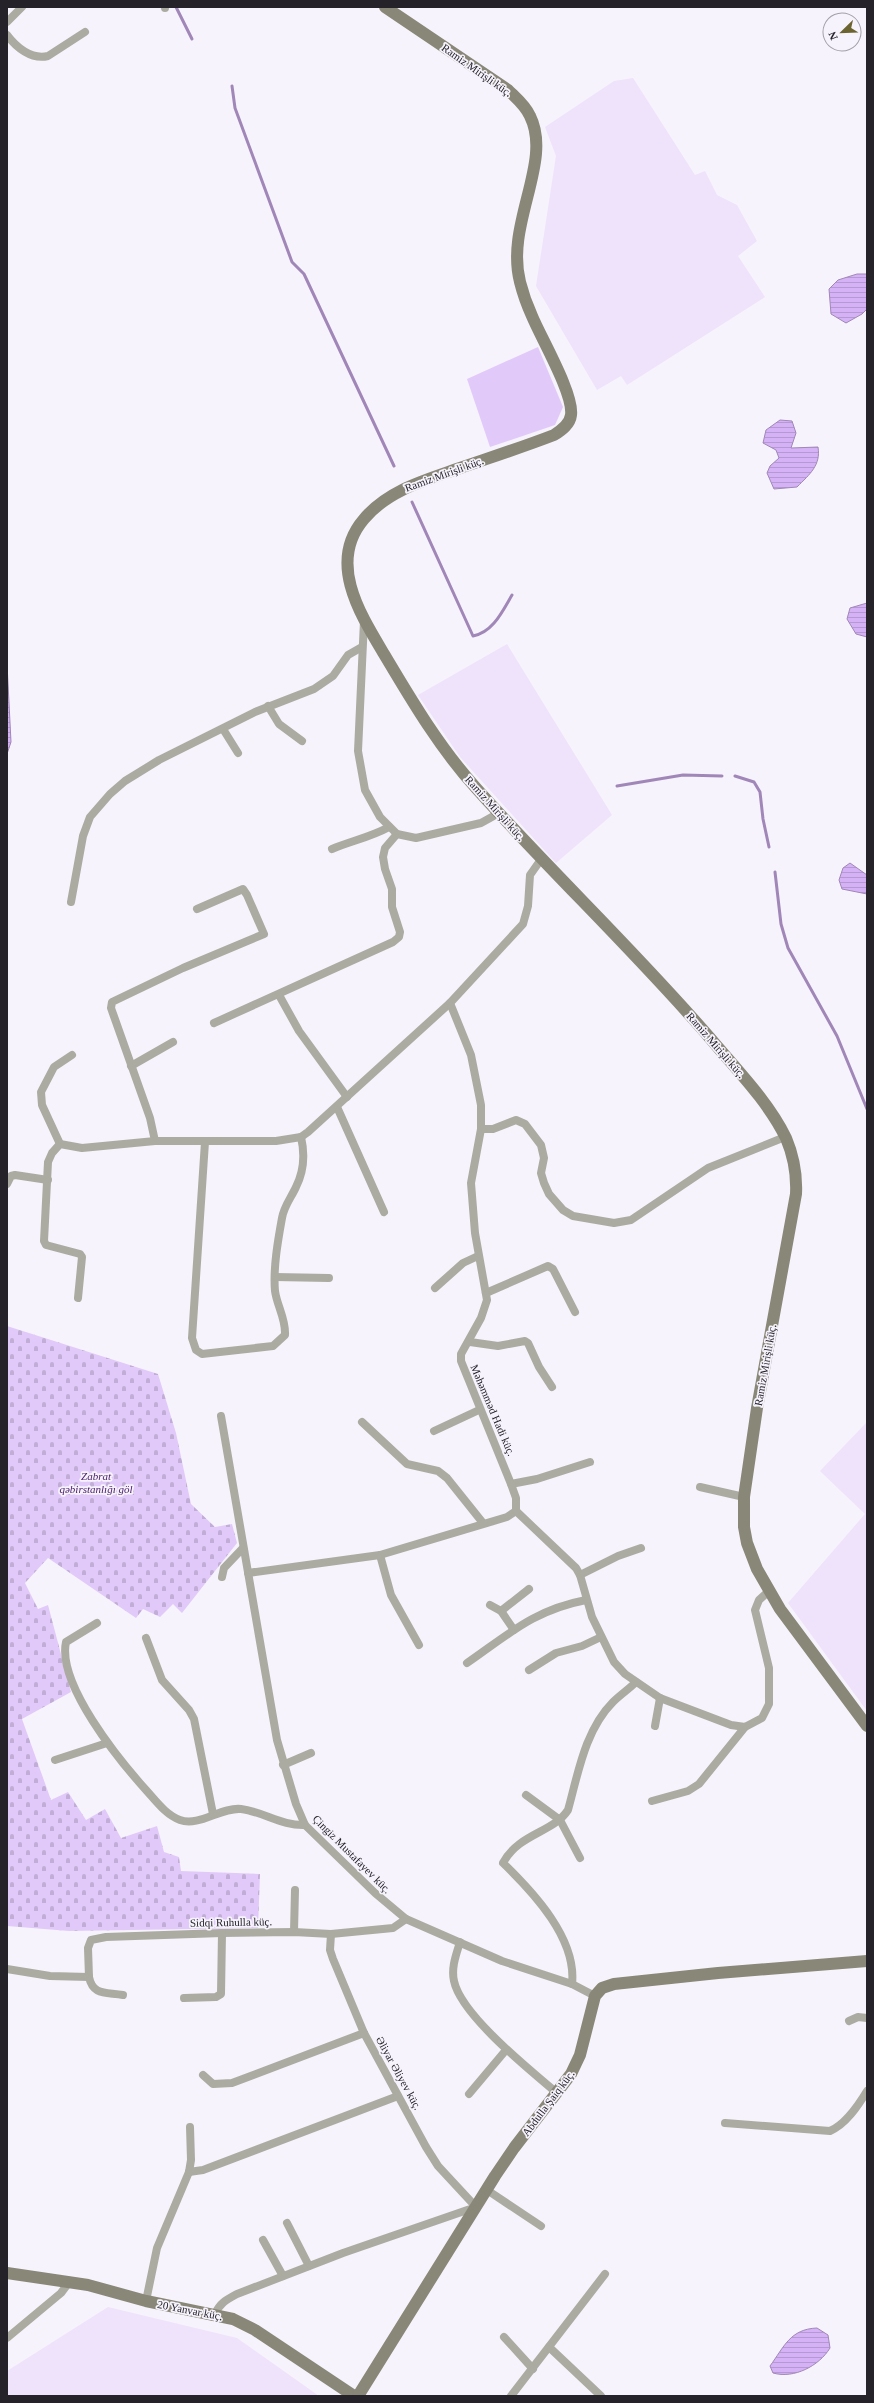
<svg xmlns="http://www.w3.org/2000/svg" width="874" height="2403" font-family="'Times New Roman',serif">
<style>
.built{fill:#efe3fb}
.green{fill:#e1caf9}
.cemetery{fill:url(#cemetery-stones)}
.water{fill:url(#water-rules);stroke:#a087b8}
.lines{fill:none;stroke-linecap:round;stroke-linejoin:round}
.stream{stroke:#a087b8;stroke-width:3}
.street{stroke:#acaba1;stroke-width:8}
.secondary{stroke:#898778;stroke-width:12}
.labels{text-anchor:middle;stroke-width:3.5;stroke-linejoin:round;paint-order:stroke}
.street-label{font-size:11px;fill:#26222a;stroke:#f7f3fc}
.park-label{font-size:11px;font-style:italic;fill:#4d216d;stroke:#f7f3fc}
</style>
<defs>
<pattern id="cemetery-stones" width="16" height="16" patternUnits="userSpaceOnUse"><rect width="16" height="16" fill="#e1caf9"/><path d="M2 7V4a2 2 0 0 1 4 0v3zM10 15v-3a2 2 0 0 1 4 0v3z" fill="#c1add6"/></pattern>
<pattern id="water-rules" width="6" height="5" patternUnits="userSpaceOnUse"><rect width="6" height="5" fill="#d4b2f5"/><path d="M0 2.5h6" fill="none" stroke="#b699d2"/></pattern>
</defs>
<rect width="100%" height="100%" fill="#f7f3fc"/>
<!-- built -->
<g class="built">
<path d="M 633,78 L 695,175 L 705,171 L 717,195 L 737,205 L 757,241 L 738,256 L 765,297 L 627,385 L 621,376 L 597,390 L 536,286 L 556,156 L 545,127 L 614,81 Z"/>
<path d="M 507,644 L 612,815 L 556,863 L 460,757 L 418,695 Z"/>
<path d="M 867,1422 L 867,1711 L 788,1603 L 865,1514 L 820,1471 Z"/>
<path d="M 108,2307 L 237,2338 L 319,2396 L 7,2396 L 7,2371 Z"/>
</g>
<!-- green -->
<path class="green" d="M 538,347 L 563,407 L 555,425 L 490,447 L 467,379 Z"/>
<!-- cemetery -->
<path class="cemetery" d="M 7,1326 L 158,1374 L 176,1433 L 191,1504 L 215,1527 L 232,1524 L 237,1543 L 182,1613 L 173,1604 L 160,1617 L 143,1609 L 136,1618 L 48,1558 L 25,1583 L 38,1609 L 48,1605 L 71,1692 L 22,1719 L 51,1800 L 68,1792 L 86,1820 L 105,1809 L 121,1838 L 157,1826 L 164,1852 L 179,1857 L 181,1871 L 260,1874 L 258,1928 L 69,1931 L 7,1926 Z"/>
<!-- water -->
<g class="water">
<path d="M 857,274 L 867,274 L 867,309 L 862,314 L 846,323 L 831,314 L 829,289 L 838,280 Z"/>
<path d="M 780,420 L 792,421 L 796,433 L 791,448 L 818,447 C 821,465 810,474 797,487 L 774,489 L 767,473 L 770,466 L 779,458 L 776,450 L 763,443 L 766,430 Z"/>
<path d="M 867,603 L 867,637 L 856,634 L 847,619 L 850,608 Z"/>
<path d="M 7,664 L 11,742 L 7,754 Z"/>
<path d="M 850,863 L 867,875 L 867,894 L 842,889 L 839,880 L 843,868 Z"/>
<path d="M 817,2328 L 828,2335 L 830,2348 C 819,2366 794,2379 773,2373 L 770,2366 C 784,2347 790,2329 817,2328 Z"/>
</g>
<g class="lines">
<!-- stream -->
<g class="stream">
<path d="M 176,7 L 192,39"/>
<path d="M 232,86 L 235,108 L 292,262 L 304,274 L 394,466"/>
<path d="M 412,502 L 473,636 C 493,632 502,612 512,595"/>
<path d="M 735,776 L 754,782 L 760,792 L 763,819 L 769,847"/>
<path d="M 617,786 L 683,775 L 722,776"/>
<path d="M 775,872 L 781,924 L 788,948 L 837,1036 L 867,1109"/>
</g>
<!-- street -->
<g class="street">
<path d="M 165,7 L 165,8"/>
<path d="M 7,22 L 22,7"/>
<path d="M 7,35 C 16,47 31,60 48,56 L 85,32"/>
<path d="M 364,621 L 358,751 L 365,790 L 380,817 L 397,834 L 416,838 L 481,823 L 499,813"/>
<path d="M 268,706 L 279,724 L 302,741"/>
<path d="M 223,729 L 238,753"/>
<path d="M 332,849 C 351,841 371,837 389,827"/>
<path d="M 71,902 L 83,836 L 90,817 L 110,794 L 125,781 L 159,760 L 255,712 L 314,689 L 333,676 L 348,655 L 362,647"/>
<path d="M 279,995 L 299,1031 L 347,1097"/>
<path d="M 214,1023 L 393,942 L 399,937 L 400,932 L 392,907 L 392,889 L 385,869 L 383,857 L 385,848 L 397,834"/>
<path d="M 131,1066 L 173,1042"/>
<path d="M 337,1107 L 384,1212"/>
<path d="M 481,1129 L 493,1129 L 516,1120 L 525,1124 L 541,1145 L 544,1158 L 541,1173 L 544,1183 L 549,1194 L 563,1210 L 573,1216 L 614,1223 L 631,1220 L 708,1168 L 785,1137"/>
<path d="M 155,1141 L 150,1118 L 111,1008 L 112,1002 L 183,968 L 264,934 L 247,895 L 243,889 L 197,909"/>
<path d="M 205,1142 L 192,1338 L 196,1350 L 202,1354 L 273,1346 L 285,1335 C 286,1319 277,1306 275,1291 C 273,1268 278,1240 282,1218 C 284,1206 291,1198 296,1187 C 304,1171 305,1154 301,1137"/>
<path d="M 60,1144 L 42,1105 L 41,1092 L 54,1067 L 72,1055"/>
<path d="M 7,1184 L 11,1176 L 15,1175 L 48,1180"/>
<path d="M 275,1277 L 329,1278"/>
<path d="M 435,1288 L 463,1263 L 478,1256"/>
<path d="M 486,1293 L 548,1266 L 553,1269 L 575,1312"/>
<path d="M 78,1298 L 82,1257 L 80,1254 L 46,1245 L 44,1241 L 48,1162 L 52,1153 L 60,1144 L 82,1148 L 155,1141 L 276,1141 L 301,1137 L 308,1132 L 450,1003"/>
<path d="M 470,1342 L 498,1346 L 525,1341 L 528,1343 L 539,1367 L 552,1387"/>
<path d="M 221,1416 L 277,1740 L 296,1804 L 305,1825 L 375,1893 L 406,1919 L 502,1961 L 572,1984 L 595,1996"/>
<path d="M 362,1422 L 407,1464 L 438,1471 L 447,1478 L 483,1523"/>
<path d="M 434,1431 L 479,1410"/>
<path d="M 511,1484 L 537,1479 L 590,1462"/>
<path d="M 700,1487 L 744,1497"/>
<path d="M 516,1511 L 576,1568 L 580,1575 L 592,1617 L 614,1662 L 625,1674 L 660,1698 L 731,1725 L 745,1727 L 762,1718 L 769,1704 L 769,1668 L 755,1610 L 759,1600 L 769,1591"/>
<path d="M 380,1555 L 391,1595 L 419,1645"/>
<path d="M 248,1573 L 380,1555 L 507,1517 L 516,1511 L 516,1498 L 511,1484 L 461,1361 L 461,1354 L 481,1318 L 487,1300 L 475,1233 L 471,1183 L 481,1129 L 481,1105 L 471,1055 L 450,1003 L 523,924 L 528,906 L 530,875 L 542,858"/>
<path d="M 580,1575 L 618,1556 L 641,1548"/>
<path d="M 222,1577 L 224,1568 L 243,1548"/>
<path d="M 490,1605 L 501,1611 L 514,1630"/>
<path d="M 501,1611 L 529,1589"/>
<path d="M 97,1623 L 66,1642 C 57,1684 119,1760 146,1790 C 156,1801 166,1815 180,1820 C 199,1827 221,1807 241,1809 C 264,1812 282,1826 305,1825"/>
<path d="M 146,1638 L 162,1680 L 189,1710 L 194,1719 L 213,1814"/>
<path d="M 467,1663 C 509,1634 534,1610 586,1600"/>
<path d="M 529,1670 L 556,1653 L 582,1646 L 601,1637"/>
<path d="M 655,1726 L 660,1698"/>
<path d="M 55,1760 L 107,1743"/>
<path d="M 283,1765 L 311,1753"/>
<path d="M 526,1795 L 560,1820 L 580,1858"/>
<path d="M 652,1801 L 688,1791 L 699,1784 L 745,1727"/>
<path d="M 294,1932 L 295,1890"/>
<path d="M 460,1942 C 456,1955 451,1968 454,1981 C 461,2015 530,2070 557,2093"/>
<path d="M 7,1969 L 50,1976 L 89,1977 L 88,1948 L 91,1940 L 106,1937 L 222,1933 L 294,1932 L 331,1934 L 393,1928 L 406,1919"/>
<path d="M 89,1977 C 93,1996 106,1992 123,1995"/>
<path d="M 572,1984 C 577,1939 534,1893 503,1863 C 519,1833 553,1833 568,1810 C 578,1774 585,1730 613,1702 C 620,1695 629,1689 636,1682"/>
<path d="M 184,1998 L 216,1997 L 221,1994 L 222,1933"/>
<path d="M 849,2021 L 858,2017 L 867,2018"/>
<path d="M 203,2075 L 213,2084 L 232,2083 L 364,2033"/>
<path d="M 469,2094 L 506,2050"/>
<path d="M 725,2123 L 830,2131 C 846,2124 858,2106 867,2091"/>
<path d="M 189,2172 L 203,2170 L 398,2096"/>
<path d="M 487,2190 L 541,2226"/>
<path d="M 287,2223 L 309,2266"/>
<path d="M 263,2240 L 283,2276"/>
<path d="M 146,2301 L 157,2248 L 189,2172 L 191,2160 L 190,2127"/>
<path d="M 215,2314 C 220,2303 226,2300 237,2294 L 343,2253 L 476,2207 L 438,2166 L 426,2147 L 364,2033 L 333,1959 L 330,1950 L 331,1934"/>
<path d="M 504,2337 L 533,2369"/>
<path d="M 7,2338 L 61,2293 L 70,2281"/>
<path d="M 549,2347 L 601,2396"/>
<path d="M 511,2396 L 605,2274"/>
</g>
<!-- secondary -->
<g class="secondary">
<path d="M 385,7 L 508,90 C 516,98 525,105 530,116 C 553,162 505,224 520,282 C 523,294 527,305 532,316 C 541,338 574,394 571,415 C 570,424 562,430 554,435 C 523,447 492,457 460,468 C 426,480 388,490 364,519 C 327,562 360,614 384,654 C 412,701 439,747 476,788 C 552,873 635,951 710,1038 C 736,1069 768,1101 786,1138 C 794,1157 797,1174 796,1194 L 757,1408 L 744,1497 L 744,1527 L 747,1543 L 757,1569 L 780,1609 L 867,1726"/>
<path d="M 7,2273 L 88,2285 L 146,2301 L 233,2319 L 255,2330 L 354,2396"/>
<path d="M 358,2396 L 495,2176 L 514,2148 L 571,2074 L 580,2055 L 595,1996 L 602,1988 L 614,1984 L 718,1973 L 867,1961"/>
</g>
</g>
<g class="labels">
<!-- street labels -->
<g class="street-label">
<text transform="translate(477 70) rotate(35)" y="4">Ramiz Mirişli küç.</text>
<text transform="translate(444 474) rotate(-20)" y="4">Ramiz Mirişli küç.</text>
<text transform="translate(495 808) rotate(48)" y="4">Ramiz Mirişli küç.</text>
<text transform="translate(716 1045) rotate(49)" y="4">Ramiz Mirişli küç.</text>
<text transform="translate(765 1365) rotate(-80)" y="4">Ramiz Mirişli küç.</text>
<text transform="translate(493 1410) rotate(67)" y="4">Məhəmməd Hadi küç.</text>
<text transform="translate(352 1854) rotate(45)" y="4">Çingiz Mustafayev küç.</text>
<text transform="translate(231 1922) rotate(-1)" y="4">Sidqi Ruhulla küç.</text>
<text transform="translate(399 2073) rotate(61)" y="4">Əliyar Əliyev küç.</text>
<text transform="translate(548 2103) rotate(-53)" y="4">Abdulla Şaiq küç.</text>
<text transform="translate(190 2310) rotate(11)" y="4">20 Yanvar küç.</text>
</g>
<!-- park labels -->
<g class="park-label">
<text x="96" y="1480">Zabrat<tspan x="96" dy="13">qəbirstanlığı göl</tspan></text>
</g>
</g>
<!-- border -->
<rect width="874" height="2403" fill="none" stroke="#26222a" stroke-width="16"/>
<!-- north arrow -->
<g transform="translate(842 32) rotate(247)"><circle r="19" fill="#f7f3fc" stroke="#a39fa8"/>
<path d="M0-3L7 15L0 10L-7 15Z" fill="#6c6430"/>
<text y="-6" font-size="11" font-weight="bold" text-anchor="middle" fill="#26222a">N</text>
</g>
</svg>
